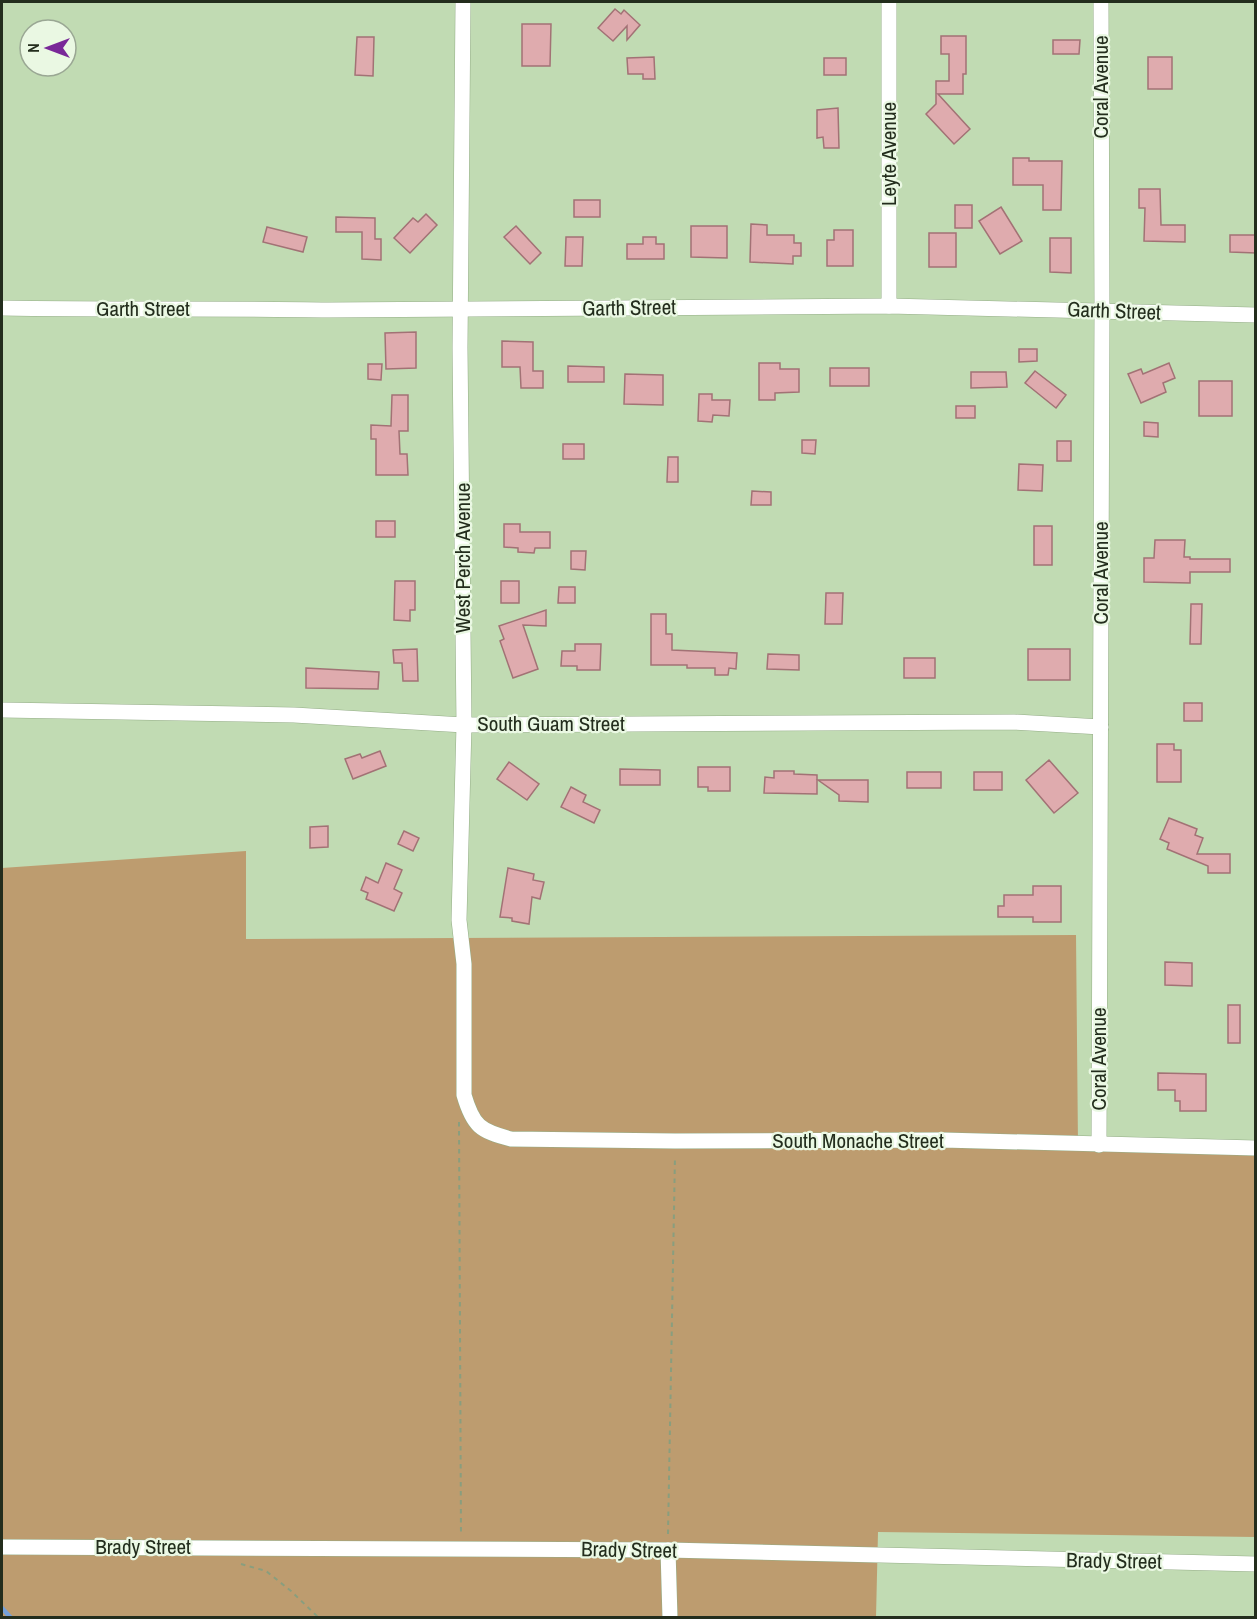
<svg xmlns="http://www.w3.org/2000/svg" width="1257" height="1619" font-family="'Archivo Narrow',sans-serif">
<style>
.green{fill:#bd9c6f}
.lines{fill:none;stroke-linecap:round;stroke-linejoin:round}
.stream{stroke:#75a1da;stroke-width:4.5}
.building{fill:#dfabae;stroke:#a27275;stroke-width:1.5}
.street-casing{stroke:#94ad87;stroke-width:16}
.path{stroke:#899e7e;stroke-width:2;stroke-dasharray:4.5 4.5;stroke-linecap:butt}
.street{stroke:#fff;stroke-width:15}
.labels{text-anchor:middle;stroke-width:4.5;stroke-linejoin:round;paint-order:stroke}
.street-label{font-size:21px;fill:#232d1d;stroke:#eaf8e3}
</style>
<rect width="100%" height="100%" fill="#c1dbb3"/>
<!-- green -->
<path class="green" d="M 246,851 L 246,939 L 1076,935 L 1078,1146 L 1255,1145 L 1255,1537 L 878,1532 L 876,1617 L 2,1618 L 2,868 Z"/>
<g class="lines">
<!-- stream -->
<path class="stream" d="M 2,1608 L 11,1618"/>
</g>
<!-- building -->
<g class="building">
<path d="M 615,9 L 621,14 L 624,10 L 640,25 L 627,40 L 627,26 L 613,41 L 598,28 Z"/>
<path d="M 522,24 L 551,24 L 550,66 L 522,66 Z"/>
<path d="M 941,36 L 966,36 L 966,74 L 963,74 L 963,94 L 938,94 L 970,129 L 954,144 L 926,114 L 936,104 L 936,81 L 949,81 L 949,54 L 941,54 Z"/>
<path d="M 357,37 L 374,37 L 373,76 L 355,75 Z"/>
<path d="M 1053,40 L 1080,40 L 1079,54 L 1053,54 Z"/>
<path d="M 654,57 L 655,79 L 643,79 L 643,74 L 628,74 L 627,58 Z"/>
<rect x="1148" y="57" width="24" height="32"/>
<rect x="824" y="58" width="22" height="17"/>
<path d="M 838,108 L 839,148 L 824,148 L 823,137 L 817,138 L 817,110 Z"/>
<path d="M 1013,158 L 1029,158 L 1029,161 L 1062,161 L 1061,210 L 1043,210 L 1043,185 L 1013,185 Z"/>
<path d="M 1139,189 L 1160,189 L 1161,225 L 1185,225 L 1185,242 L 1144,241 L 1145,208 L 1139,208 Z"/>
<rect x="574" y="200" width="26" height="17"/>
<rect x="955" y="205" width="17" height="23"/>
<path d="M 1001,207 L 1022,241 L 1000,254 L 979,221 Z"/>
<path d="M 426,214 L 437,225 L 410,253 L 394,238 L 413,218 L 418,222 Z"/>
<path d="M 336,217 L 375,218 L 375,239 L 381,239 L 381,260 L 362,259 L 362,232 L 336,232 Z"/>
<path d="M 751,224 L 767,225 L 767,235 L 794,235 L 794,243 L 801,243 L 801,256 L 793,256 L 793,264 L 750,262 Z"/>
<path d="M 516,226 L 541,253 L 530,264 L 504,237 Z"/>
<path d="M 691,226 L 727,226 L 727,258 L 691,257 Z"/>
<path d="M 267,227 L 307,237 L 303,252 L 263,242 Z"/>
<path d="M 834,230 L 853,230 L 853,266 L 827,266 L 827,240 L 834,240 Z"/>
<rect x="929" y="233" width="27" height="34"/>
<path d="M 1230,235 L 1256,235 L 1256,253 L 1230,252 Z"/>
<path d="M 566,237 L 583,237 L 582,266 L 565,266 Z"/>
<path d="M 643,237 L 656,237 L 656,244 L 664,244 L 664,259 L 627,259 L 627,244 L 643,244 Z"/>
<path d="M 1050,238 L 1071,238 L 1071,273 L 1050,272 Z"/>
<path d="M 416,332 L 416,368 L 386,369 L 385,333 Z"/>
<path d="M 502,341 L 533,342 L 533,371 L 543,371 L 543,388 L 521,388 L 520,367 L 502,367 Z"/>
<path d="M 1019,349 L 1037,349 L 1037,361 L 1019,362 Z"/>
<path d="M 759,363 L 780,363 L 780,369 L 799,369 L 799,392 L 775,393 L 775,400 L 759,400 Z"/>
<path d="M 1169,363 L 1175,378 L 1163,383 L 1166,392 L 1141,403 L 1128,374 L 1141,369 L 1143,374 Z"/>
<path d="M 368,364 L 382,364 L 381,380 L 368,379 Z"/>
<path d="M 568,366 L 604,367 L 604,382 L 568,382 Z"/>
<rect x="830" y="368" width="39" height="18"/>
<path d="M 1035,371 L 1066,395 L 1056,408 L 1025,383 Z"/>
<path d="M 971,372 L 1006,372 L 1007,387 L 971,388 Z"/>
<path d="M 625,374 L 663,375 L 663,405 L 624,404 Z"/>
<rect x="1199" y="381" width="33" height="35"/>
<path d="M 699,394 L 712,394 L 712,400 L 730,400 L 729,416 L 713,415 L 712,422 L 698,421 Z"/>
<path d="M 392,395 L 408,395 L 408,431 L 399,431 L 400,454 L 407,454 L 408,475 L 376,475 L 376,439 L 371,439 L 371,425 L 391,426 Z"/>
<rect x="956" y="406" width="19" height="12"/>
<path d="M 1144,422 L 1158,423 L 1158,437 L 1144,436 Z"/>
<path d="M 802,440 L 816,440 L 815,454 L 802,453 Z"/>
<rect x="1057" y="441" width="14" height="20"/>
<rect x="563" y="444" width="21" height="15"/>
<path d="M 668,457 L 678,457 L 678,482 L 667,482 Z"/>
<path d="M 1019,464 L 1043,465 L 1042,491 L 1018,490 Z"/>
<path d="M 752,491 L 771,492 L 771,505 L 751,505 Z"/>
<rect x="376" y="521" width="19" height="16"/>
<path d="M 504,524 L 520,524 L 520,532 L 550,532 L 550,548 L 535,548 L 534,553 L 518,552 L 518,548 L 504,547 Z"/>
<rect x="1034" y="526" width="18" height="39"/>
<path d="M 1155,540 L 1185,540 L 1184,557 L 1190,557 L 1190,559 L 1230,559 L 1230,572 L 1190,572 L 1190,583 L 1144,582 L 1144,558 L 1154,558 Z"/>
<path d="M 571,551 L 586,551 L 585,570 L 571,569 Z"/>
<path d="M 395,581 L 415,581 L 415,610 L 410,610 L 410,621 L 394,620 Z"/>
<rect x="501" y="581" width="18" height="22"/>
<path d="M 559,587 L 575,587 L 575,603 L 558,603 Z"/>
<path d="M 826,593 L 843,593 L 842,624 L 825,624 Z"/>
<path d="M 1191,604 L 1202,604 L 1201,644 L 1190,644 Z"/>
<path d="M 546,610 L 546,626 L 523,625 L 538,669 L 513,678 L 500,641 L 504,639 L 499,626 Z"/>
<path d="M 651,614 L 666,614 L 666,634 L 672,634 L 672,650 L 737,653 L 736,669 L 729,668 L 728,675 L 715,675 L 715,668 L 687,668 L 687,665 L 651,665 Z"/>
<path d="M 575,644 L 601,644 L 600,670 L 577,670 L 577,666 L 561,666 L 562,651 L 575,651 Z"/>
<path d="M 417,649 L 418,681 L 403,681 L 402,663 L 394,663 L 393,650 Z"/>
<rect x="1028" y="649" width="42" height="31"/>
<path d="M 768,654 L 799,655 L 799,670 L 767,669 Z"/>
<rect x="904" y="658" width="31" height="20"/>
<path d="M 306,668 L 379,672 L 378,689 L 306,688 Z"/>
<rect x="1184" y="703" width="18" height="18"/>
<path d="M 1157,744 L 1174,744 L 1174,750 L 1181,750 L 1181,782 L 1157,782 Z"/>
<path d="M 380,751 L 386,766 L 353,779 L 345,759 L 360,754 L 362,758 Z"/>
<path d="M 1049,760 L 1078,793 L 1054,813 L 1026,780 Z"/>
<path d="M 509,762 L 539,784 L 527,800 L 497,779 Z"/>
<path d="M 698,767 L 730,767 L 730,791 L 708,791 L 708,787 L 698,787 Z"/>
<path d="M 620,769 L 660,770 L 660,785 L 620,785 Z"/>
<path d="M 774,771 L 794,771 L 794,774 L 817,775 L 817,794 L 764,793 L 765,777 L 774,778 Z"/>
<rect x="907" y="772" width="34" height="16"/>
<rect x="974" y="772" width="28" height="18"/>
<path d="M 818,780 L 868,780 L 868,802 L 839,801 L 839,795 Z"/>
<path d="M 571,787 L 586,795 L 583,802 L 600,810 L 594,823 L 561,807 Z"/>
<path d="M 1169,818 L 1197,829 L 1195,835 L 1203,838 L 1197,854 L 1230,854 L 1230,873 L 1208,873 L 1208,866 L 1167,849 L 1169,843 L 1160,839 Z"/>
<path d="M 328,826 L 328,847 L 310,848 L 310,827 Z"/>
<path d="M 404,831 L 419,838 L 413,851 L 398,844 Z"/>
<path d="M 386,863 L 402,870 L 394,889 L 402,893 L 394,911 L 366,899 L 368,893 L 361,890 L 366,877 L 378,883 Z"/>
<path d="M 508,868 L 534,874 L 533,880 L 544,882 L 540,899 L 532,897 L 529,924 L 512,921 L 512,918 L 500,917 Z"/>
<path d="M 1033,886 L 1061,886 L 1061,922 L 1033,922 L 1033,917 L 998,917 L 998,906 L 1004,906 L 1004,895 L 1033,895 Z"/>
<path d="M 1165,962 L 1192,963 L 1192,986 L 1165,985 Z"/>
<rect x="1228" y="1005" width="12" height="38"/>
<path d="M 1158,1073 L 1206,1074 L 1206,1111 L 1180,1111 L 1180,1101 L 1175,1101 L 1175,1090 L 1158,1090 Z"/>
</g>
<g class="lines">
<defs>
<g id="street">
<path d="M 463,2 L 460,348 L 464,725 L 459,920 L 464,964 L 464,1095 C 473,1126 480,1131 511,1139 L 675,1141 L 943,1140 L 1256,1148"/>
<path d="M 889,2 L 889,306"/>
<path d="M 2,308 C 111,310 220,308 329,310 L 889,306 L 1256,315"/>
<path d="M 2,710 L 294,715 L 464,725 L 1014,722 L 1101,727"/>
<path d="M 1099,1145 L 1102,310 L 1101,2"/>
<path d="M 2,1547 L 668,1550 L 1256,1564"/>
<path d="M 668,1550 L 670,1618"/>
</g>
</defs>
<!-- street casing -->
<use href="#street" class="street-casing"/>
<!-- path -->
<g class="path">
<path d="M 459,1122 L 461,1536"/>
<path d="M 668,1534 L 675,1156"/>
<path d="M 241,1564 L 266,1571 L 291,1591 L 319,1618"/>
</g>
<!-- street -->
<use href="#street" class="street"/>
</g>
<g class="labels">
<!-- street labels -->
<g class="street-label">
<text transform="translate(1101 87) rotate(-90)" y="7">Coral Avenue</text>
<text transform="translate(889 154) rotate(-90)" y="7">Leyte Avenue</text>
<text transform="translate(629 308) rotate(-1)" y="7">Garth Street</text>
<text x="143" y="316">Garth Street</text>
<text transform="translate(1114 311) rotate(2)" y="7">Garth Street</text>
<text transform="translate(463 558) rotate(-90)" y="7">West Perch Avenue</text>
<text transform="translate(1101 573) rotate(-90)" y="7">Coral Avenue</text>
<text x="551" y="731">South Guam Street</text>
<text transform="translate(1099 1059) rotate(-90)" y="7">Coral Avenue</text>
<text x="858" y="1148">South Monache Street</text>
<text x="143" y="1554">Brady Street</text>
<text transform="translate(629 1550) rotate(1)" y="7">Brady Street</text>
<text transform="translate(1114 1561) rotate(1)" y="7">Brady Street</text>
</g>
</g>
<!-- border -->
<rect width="1257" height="1619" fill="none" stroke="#232d1d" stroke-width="6"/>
<!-- north arrow -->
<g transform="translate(48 48) rotate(270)"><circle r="28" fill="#eaf8e3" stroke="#9aa794" stroke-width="1.5"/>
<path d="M0-4.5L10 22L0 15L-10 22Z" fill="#792898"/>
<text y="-9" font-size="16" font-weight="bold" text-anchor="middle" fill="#232d1d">N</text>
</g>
</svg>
